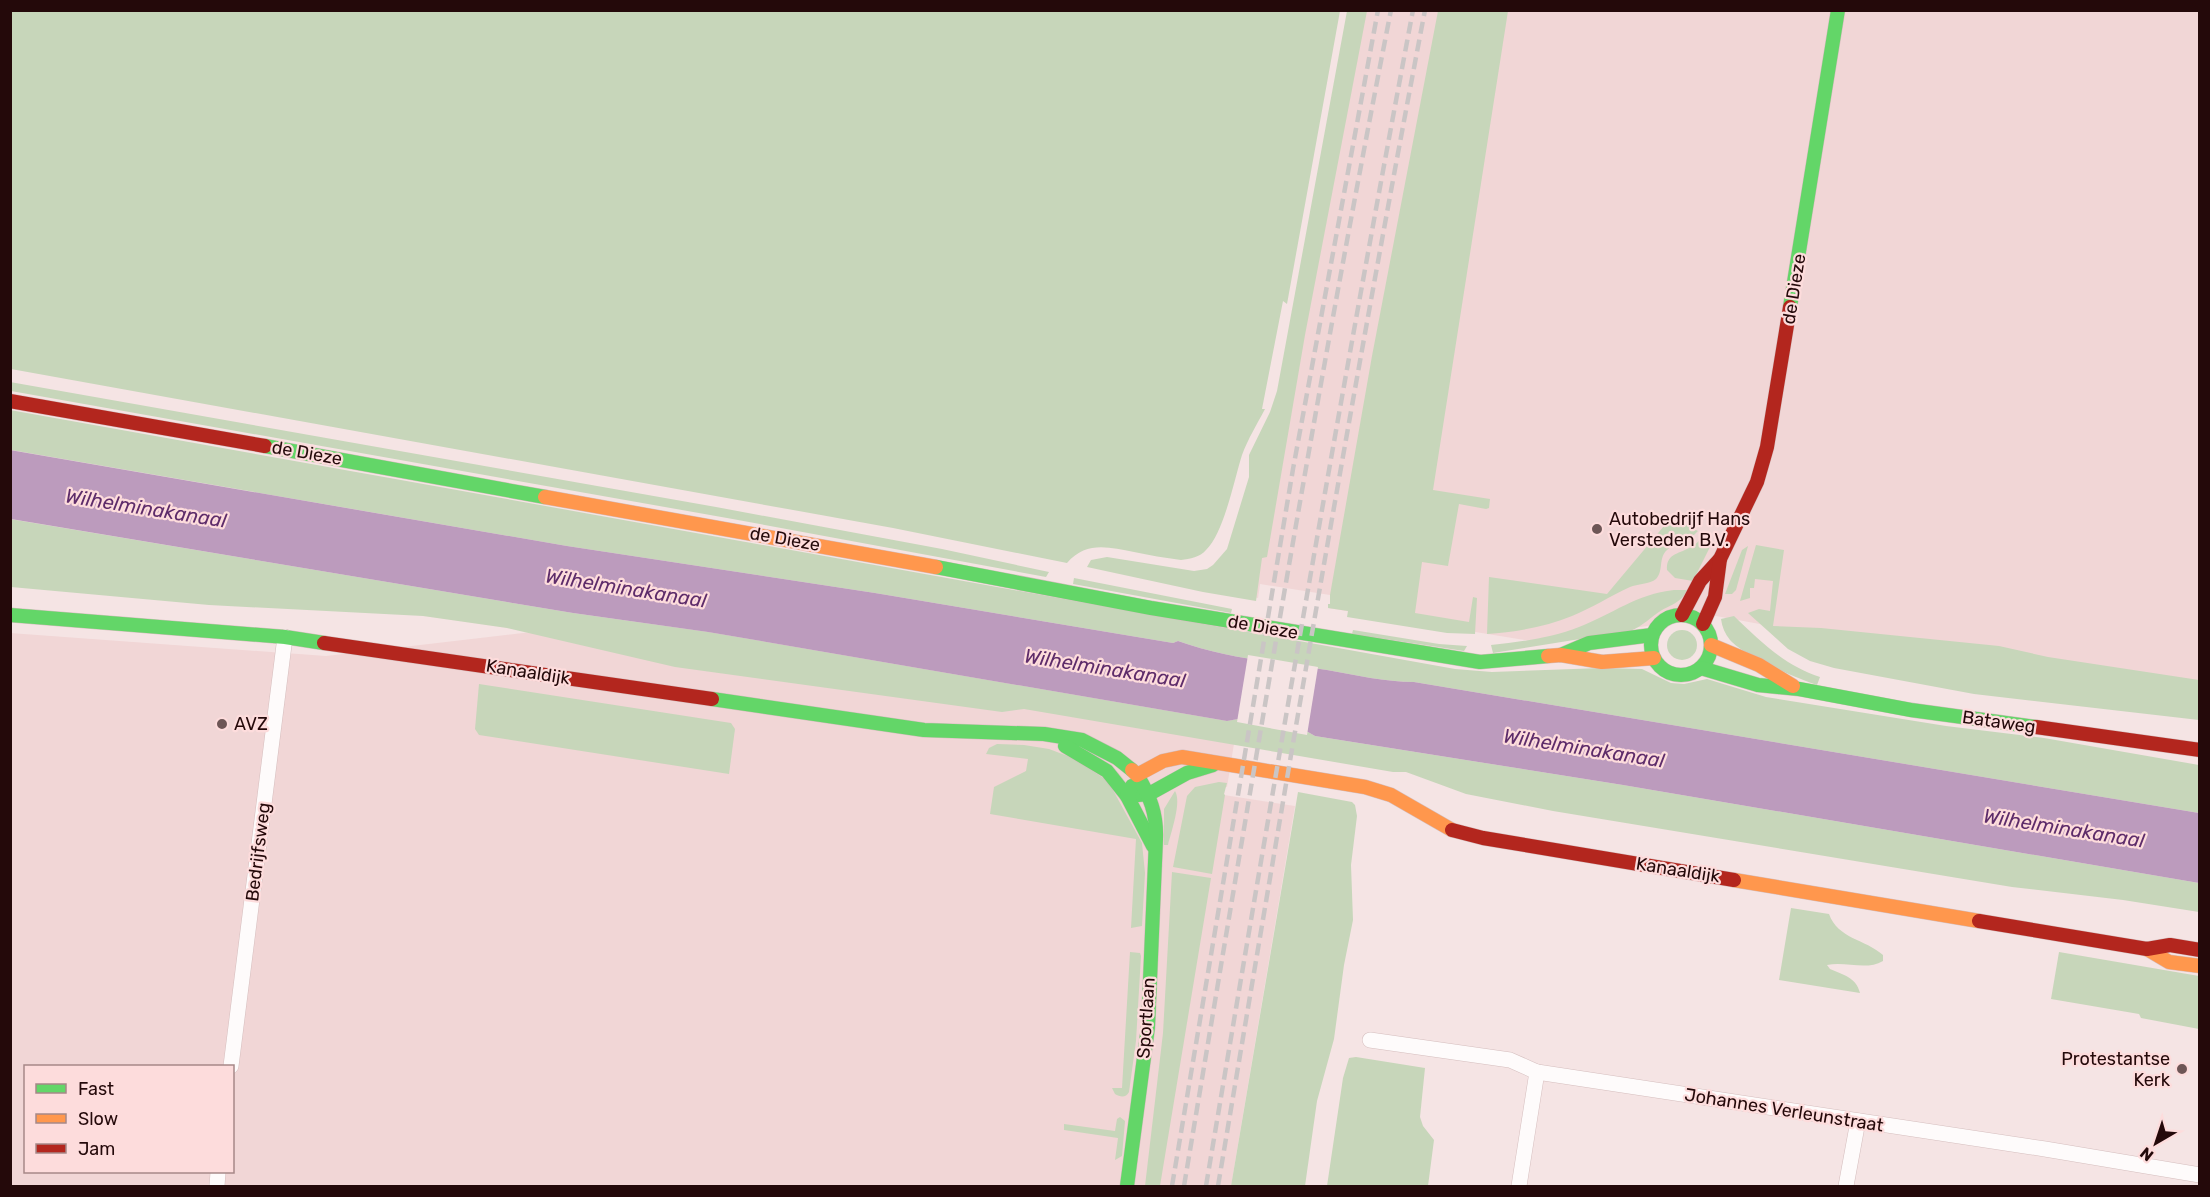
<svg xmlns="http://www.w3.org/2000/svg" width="2210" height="1197" font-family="Rubik,sans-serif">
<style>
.built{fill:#f1d6d6;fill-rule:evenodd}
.green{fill:#c7d6ba}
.water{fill:#bc9bbd}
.pier{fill:#f5e4e4}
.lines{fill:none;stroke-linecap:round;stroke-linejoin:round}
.street-casing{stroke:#d5bebe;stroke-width:16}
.fast-casing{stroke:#d5bebe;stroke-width:15}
.slow-casing{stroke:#d5bebe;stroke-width:15}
.jam-casing{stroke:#d5bebe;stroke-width:15}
.street{stroke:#fefbfb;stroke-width:15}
.fast{stroke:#63d668;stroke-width:14}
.slow{stroke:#ff974d;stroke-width:14}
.jam{stroke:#b3261e;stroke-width:14}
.rail{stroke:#cac5c5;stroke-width:4.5;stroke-dasharray:12 6;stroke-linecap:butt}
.poi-dot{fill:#6d5656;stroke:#fddcdc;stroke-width:2}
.labels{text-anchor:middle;stroke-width:4.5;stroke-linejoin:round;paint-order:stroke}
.street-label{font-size:18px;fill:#24090a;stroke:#fddcdc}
.poi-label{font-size:18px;fill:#24090a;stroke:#fddcdc;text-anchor:start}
.water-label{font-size:20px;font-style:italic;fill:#5e2c6a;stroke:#fddcdc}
</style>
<rect width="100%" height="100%" fill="#f5e4e4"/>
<!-- built -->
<g class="built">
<path d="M 1352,11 L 2199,11 L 2199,704 L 1716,616 L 1537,642 L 1328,608 L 1328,604 L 1330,604 L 1332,596 L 1330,595 L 1260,584 L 1258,598 L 1243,595 L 1274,454 Z"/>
<path d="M 626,621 L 708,632 L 1227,721 L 1238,719 L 1227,787 L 1225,787 L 1224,795 L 1295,806 L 1231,1186 L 11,1186 L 10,633 L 326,656 ZM 26,1066 L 232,1066 L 232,1172 L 26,1172 Z"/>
</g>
<!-- green -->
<g class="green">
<path d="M 10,11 L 11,10 L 1340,11 L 1287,304 L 1283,301 L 1262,409 L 1265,409 C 1257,424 1248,439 1242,455 C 1234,480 1224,533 1206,550 C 1200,557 1190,559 1181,560 C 1165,558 1149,555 1134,552 C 1108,547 1086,541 1067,563 L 893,528 L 11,369 Z"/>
<path d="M 1347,11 L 1367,11 L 1305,335 L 1267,557 L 1262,558 L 1256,601 L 1203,592 L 1087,567 L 1091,560 L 1107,557 L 1194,571 L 1207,569 L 1213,565 L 1227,549 L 1249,477 L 1249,455 L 1270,412 L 1277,391 Z"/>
<path d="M 1438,11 L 1508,11 L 1433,490 L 1490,499 L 1489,508 L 1486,509 L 1459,504 L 1448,566 L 1422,562 L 1415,613 L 1469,622 L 1473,597 L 1477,598 L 1475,634 L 1447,633 L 1347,617 L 1348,611 L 1328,608 L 1328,604 L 1330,604 L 1330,595 L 1372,356 Z"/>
<path d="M 10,382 L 716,507 L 942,549 L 1049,572 L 1046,577 L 727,518 L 11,391 Z"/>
<path d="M 10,410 L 1455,669 L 1492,672 L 1602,668 L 1642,669 L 1671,683 L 1684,684 L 1707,679 L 1766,697 L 1946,726 L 2044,738 L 2199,765 L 2199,813 L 1414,682 C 1385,682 1356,675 1327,670 C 1278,663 1225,658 1178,641 L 1173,643 L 875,593 L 567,546 L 11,450 Z"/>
<path d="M 10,519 L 573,613 L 708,632 L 1227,721 L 1238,719 L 1308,732 L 1315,736 L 1623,785 L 2199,883 L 2199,912 L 2123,900 L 2012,887 L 1553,811 L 1466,794 L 1406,772 L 1393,772 L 1024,709 L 1002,712 L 675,667 L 507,628 L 423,616 L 209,605 L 11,587 Z"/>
<path d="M 1669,520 L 1677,520 L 1698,531 C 1689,542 1677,541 1667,550 C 1658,558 1664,571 1656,579 C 1650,584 1637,584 1630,587 C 1610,596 1592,608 1572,616 C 1546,627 1515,632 1487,634 L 1489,577 L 1607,594 Z"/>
<path d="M 1704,534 L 1710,539 L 1711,545 L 1693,581 L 1675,578 L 1667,570 C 1666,554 1678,554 1689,548 C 1696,545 1700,540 1704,534 Z"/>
<path d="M 1756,545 L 1784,550 L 1773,626 L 1821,628 L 1999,646 L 2048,657 L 2199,680 L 2199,720 L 1974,694 L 1834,668 L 1810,661 L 1788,649 L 1748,613 L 1759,609 L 1770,611 L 1773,581 L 1755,579 L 1754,588 L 1750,588 L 1750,598 L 1740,601 Z"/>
<path d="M 1748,546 L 1736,590 L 1732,594 L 1725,594 L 1742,550 Z"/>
<path d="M 1074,578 L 1232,609 L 1231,613 L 1073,584 Z"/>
<path d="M 1674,590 L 1688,590 C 1679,603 1675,603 1662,610 C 1650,617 1645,625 1630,631 L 1493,653 L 1491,645 C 1520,642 1551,638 1579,627 C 1613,614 1636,594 1674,590 Z"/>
<path d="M 1734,616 C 1760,641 1785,666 1820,677 L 1817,685 C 1796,678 1744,656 1730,640 C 1725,634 1722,627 1721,619 Z"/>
<circle cx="1682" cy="645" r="15"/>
<path d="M 1353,630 L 1439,644 L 1467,646 L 1464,651 L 1352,634 Z"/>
<path d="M 479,684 L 731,723 L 735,729 L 729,774 L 479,735 L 475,729 Z"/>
<path d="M 997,744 L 1024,745 L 1049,749 L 1073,758 L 1108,781 L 1142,843 L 1145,873 L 1142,926 L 1131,928 L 1136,839 L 990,814 L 994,787 L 1026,771 L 1028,759 L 986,754 L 989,748 Z"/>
<path d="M 1219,782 L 1227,783 L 1224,794 L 1225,795 L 1212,874 L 1173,867 L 1187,796 L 1195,787 Z"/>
<path d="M 1175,791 C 1182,802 1171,832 1168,845 L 1164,845 L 1164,809 Z"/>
<path d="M 1298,792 L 1352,802 L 1355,805 L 1357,816 L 1351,865 L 1353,920 L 1344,965 L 1334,1039 L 1317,1101 L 1305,1186 L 1231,1186 Z"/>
<path d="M 1172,872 L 1211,878 L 1160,1186 L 1145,1186 L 1163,1033 Z"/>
<path d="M 1791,908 L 1829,914 C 1838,939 1865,939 1883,955 L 1883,961 C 1866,971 1846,961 1827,965 L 1830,969 C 1843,975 1856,977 1860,993 L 1779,980 Z"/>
<path d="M 1130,952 L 1140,953 L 1141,956 L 1136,1041 L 1129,1092 C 1126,1098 1120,1097 1115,1094 L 1112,1088 L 1122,1088 Z"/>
<path d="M 2059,952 L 2199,976 L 2199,1029 L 2141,1018 L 2139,1014 L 2051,999 Z"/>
<path d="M 1356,1057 L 1425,1068 L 1420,1117 L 1423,1126 L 1434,1140 L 1428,1186 L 1327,1186 L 1343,1078 L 1349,1058 Z"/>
<path d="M 1120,1117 L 1125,1121 L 1122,1156 L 1115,1160 L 1118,1138 L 1064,1130 L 1064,1124 L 1115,1131 L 1117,1119 Z"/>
</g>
<!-- water -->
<path class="water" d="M 10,450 L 567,546 L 875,593 L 1173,643 L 1178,641 C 1225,658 1278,663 1327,670 C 1356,675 1385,682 1414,682 L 2199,813 L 2199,883 L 1623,785 L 1315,736 L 1308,732 L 1238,719 L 1227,721 L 708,632 L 573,613 L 11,519 Z"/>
<!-- pier -->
<path class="pier" d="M 1248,655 L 1318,667 L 1307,735 L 1237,722 Z"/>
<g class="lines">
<defs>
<g id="street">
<path d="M 1370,1040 L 1510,1060 L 1537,1072 L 2045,1149 L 2200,1175"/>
<path d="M 231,1066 L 285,637"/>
<path d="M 217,1186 L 218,1172"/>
<path d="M 1519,1186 L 1537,1072"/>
<path d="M 1846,1186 L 1858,1121"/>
</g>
<g id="fast">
<path d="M 1790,307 L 1838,10"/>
<path d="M 265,446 L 545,497"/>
<path d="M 936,567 L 1151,608 L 1480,662 L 1548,656"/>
<circle cx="1681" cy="645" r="30"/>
<path d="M 10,615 L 285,637 L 324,643"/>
<path d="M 1561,655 L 1589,643 L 1652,635"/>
<path d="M 1701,668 L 1758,685 L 1799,689 L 1911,710 L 2036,727"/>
<path d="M 712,699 L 924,730 L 1044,734 L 1082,740 L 1117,758 L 1132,770"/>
<path d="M 1065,746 L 1107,771 L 1127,796 L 1149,794 L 1187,773 L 1213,765"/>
<path d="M 1132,786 L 1127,796 L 1153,846"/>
<path d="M 1127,1186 L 1148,1027 L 1156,839 C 1157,814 1150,796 1137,775"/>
</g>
<g id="slow">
<path d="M 545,497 L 936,567"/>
<path d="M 1711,645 L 1759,665 L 1793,686"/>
<path d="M 1548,656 L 1561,655 L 1602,662 L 1654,658"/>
<path d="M 1132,770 L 1137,775 L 1163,761 L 1182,757 L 1365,787 L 1391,795 L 1452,830"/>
<path d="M 1734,880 L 1979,921"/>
<path d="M 2147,949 L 2169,962 L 2200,966"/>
</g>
<g id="jam">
<path d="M 10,401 L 265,446"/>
<path d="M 1682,615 L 1700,581 L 1720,559 L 1757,482 L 1767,447 L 1790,307"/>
<path d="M 1703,624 L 1715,597 L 1720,559"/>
<path d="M 324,643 L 712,699"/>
<path d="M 2036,727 L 2200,750"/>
<path d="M 1452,830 L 1483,838 L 1734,880"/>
<path d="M 1979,921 L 2147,949 L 2170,945 L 2200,950"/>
</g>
</defs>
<!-- street casing -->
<use href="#street" class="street-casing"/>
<!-- fast casing -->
<use href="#fast" class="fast-casing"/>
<!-- slow casing -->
<use href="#slow" class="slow-casing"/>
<!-- jam casing -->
<use href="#jam" class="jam-casing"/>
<!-- street -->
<use href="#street" class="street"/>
<!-- fast -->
<use href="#fast" class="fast"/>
<!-- slow -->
<use href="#slow" class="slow"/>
<!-- jam -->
<use href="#jam" class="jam"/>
<!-- rail -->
<g class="rail">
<path d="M 1172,1186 L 1293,469 L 1378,10"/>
<path d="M 1184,1186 C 1250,794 1314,401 1391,10"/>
<path d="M 1206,1186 C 1272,794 1339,402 1413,10"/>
<path d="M 1218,1186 C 1284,794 1350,402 1425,10"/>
</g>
</g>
<!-- markers -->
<g class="poi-dot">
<circle cx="1597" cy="529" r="6"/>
<circle cx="222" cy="724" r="6"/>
<circle cx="2182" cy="1069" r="6"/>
</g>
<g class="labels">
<!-- street labels -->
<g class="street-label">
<text transform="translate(1794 289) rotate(-81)" y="6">de Dieze</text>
<text transform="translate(307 453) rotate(10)" y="6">de Dieze</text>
<text transform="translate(785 539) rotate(10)" y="6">de Dieze</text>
<text transform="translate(1263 627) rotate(10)" y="6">de Dieze</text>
<text transform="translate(528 672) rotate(9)" y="6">Kanaaldijk</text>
<text transform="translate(1999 722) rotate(8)" y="6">Bataweg</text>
<text transform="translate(258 852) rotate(-83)" y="6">Bedrijfsweg</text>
<text transform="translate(1678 870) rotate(9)" y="6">Kanaaldijk</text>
<text transform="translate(1146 1018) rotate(-86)" y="6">Sportlaan</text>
<text transform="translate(1784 1110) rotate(9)" y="6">Johannes Verleunstraat</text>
</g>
<!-- poi labels -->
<g class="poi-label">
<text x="1609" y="525">Autobedrijf Hans<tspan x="1609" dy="21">Versteden B.V.</tspan></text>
<text x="234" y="730">AVZ</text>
<text x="2170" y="1065" text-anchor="end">Protestantse<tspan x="2170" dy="21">Kerk</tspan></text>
</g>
<!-- water labels -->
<g class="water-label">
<text transform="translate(146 508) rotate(9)" y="7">Wilhelminakanaal</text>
<text transform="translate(626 588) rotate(9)" y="7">Wilhelminakanaal</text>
<text transform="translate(1105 668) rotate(9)" y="7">Wilhelminakanaal</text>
<text transform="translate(1584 748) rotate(9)" y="7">Wilhelminakanaal</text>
<text transform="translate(2064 828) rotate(9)" y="7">Wilhelminakanaal</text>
</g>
</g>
<!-- border -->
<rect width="2210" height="1197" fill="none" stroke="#24090a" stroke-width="24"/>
<!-- legend -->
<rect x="24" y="1065" width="210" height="108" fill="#fddcdc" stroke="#a68888" stroke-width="1.5"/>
<rect x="36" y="1084" width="30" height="9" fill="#63d668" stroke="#a68888" stroke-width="1.5"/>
<text x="78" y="1095" font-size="18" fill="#24090a">Fast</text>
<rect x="36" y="1114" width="30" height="9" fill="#ff974d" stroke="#a68888" stroke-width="1.5"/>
<text x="78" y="1125" font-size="18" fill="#24090a">Slow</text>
<rect x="36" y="1144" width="30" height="9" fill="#b3261e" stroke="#a68888" stroke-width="1.5"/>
<text x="78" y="1155" font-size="18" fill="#24090a">Jam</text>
<!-- north arrow -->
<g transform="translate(2156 1143) rotate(219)" stroke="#fddcdc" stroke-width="4.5" paint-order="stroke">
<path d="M0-4.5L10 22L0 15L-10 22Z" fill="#24090a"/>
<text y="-9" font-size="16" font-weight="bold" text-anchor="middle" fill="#24090a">N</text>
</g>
</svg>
